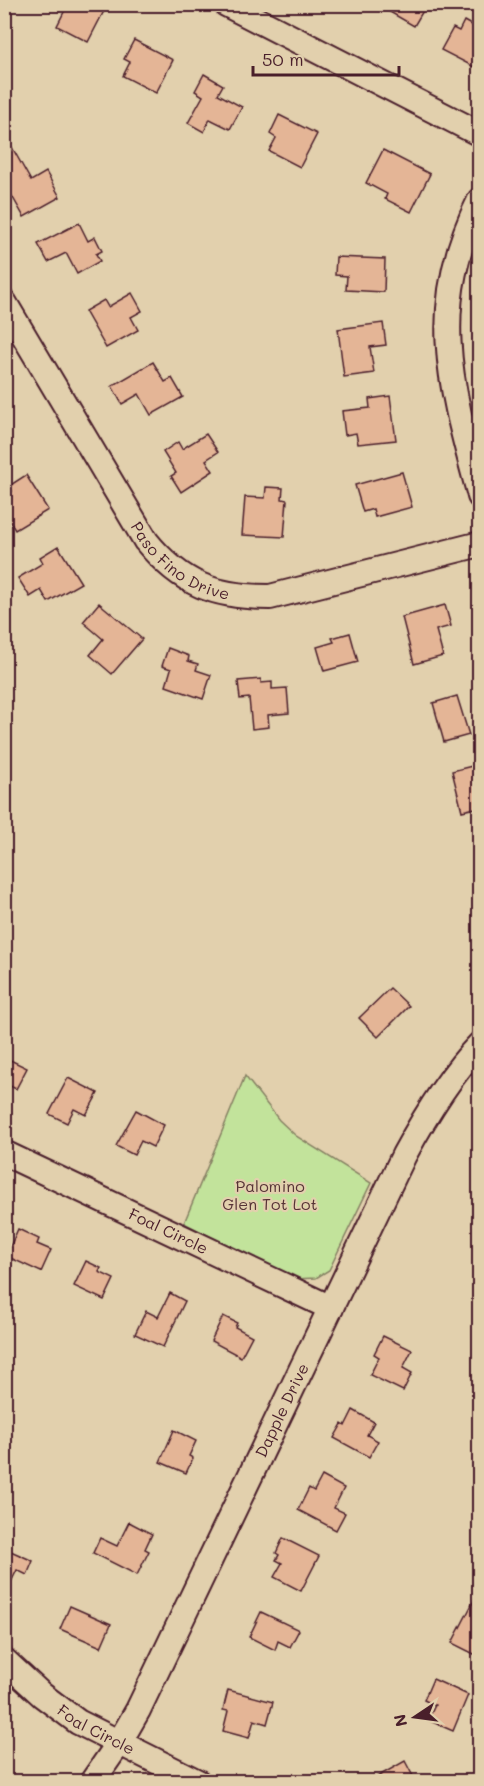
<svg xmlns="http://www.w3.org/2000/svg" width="484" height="1786" font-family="Mali,sans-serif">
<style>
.green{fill:#c2e39b;stroke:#868163;stroke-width:1.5}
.building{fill:#e4b596;stroke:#4a1f2b;stroke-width:1.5}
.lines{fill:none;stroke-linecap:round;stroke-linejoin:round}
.street-casing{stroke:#4a1f2b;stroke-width:28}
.street{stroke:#e2d0ad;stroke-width:24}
.labels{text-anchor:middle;stroke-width:4.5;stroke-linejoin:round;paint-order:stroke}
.street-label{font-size:16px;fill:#4a1f2b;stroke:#e2d0ad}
.park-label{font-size:16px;fill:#563336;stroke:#e2d0ad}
</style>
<rect width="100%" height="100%" fill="#e2d0ad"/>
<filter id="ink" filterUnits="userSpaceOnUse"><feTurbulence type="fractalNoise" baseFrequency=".0167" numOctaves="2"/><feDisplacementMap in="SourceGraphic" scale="12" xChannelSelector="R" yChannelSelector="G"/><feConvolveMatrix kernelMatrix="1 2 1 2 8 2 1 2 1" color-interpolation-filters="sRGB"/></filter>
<g filter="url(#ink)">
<!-- green -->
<path class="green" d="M 245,1076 L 279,1120 L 296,1136 L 371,1183 L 329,1270 L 316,1278 L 293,1279 L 184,1223 Z"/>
<!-- building -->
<g class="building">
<path d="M 68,4 L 96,4 L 105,9 L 88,42 L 57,26 Z"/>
<path d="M 376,4 L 427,4 L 414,26 Z"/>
<path d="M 464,21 L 480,30 L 480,70 L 441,50 L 453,28 L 459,31 Z"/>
<path d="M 134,40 L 173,60 L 156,93 L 123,76 L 130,62 L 124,59 Z"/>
<path d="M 204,74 L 223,85 L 218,94 L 242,107 L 230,129 L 210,119 L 204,132 L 188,123 L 203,96 L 195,91 Z"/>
<path d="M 279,115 L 317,134 L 300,167 L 269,151 L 276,138 L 270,134 Z"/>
<path d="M 4,133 L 31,181 L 46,172 L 60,197 L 24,217 L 4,182 Z"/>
<path d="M 383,150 L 430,174 L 411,212 L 385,199 L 387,194 L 366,183 Z"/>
<path d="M 79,223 L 88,241 L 95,237 L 102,251 L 96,254 L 100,261 L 77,274 L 66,253 L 48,262 L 38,244 Z"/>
<path d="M 336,257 L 385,259 L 384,292 L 346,290 L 347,276 L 335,275 Z"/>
<path d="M 132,293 L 142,311 L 131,317 L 138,330 L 106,348 L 85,311 L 104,300 L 108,307 Z"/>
<path d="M 383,323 L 386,345 L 370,347 L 374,373 L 344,377 L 338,329 Z"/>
<path d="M 153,362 L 165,382 L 172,378 L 183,397 L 151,415 L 139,394 L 122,404 L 112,386 Z"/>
<path d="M 390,396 L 396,440 L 358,444 L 356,433 L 345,435 L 342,411 L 370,408 L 369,399 Z"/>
<path d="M 206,434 L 218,452 L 206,460 L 213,471 L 181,492 L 171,476 L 176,473 L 163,452 L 178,442 L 182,449 Z"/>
<path d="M 402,472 L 412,507 L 375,517 L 373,509 L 363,512 L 355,485 Z"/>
<path d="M 26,475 L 48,510 L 15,530 L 4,512 L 4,496 L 12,491 L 9,486 Z"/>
<path d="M 266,487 L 283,488 L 282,499 L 287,500 L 284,537 L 242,535 L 245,497 L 265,498 Z"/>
<path d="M 58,546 L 81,583 L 48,602 L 41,590 L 30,597 L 18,578 L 43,563 L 40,557 Z"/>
<path d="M 99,603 L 142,639 L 112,674 L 90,655 L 103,639 L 83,622 Z"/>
<path d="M 445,605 L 451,626 L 436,630 L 443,656 L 414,664 L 402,617 Z"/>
<path d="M 350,633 L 358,662 L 324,671 L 317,647 L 334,642 L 332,638 Z"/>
<path d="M 168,648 L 189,656 L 188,661 L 198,664 L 196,670 L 211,675 L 203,699 L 166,686 L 171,669 L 162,666 Z"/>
<path d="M 261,679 L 261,683 L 272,682 L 272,689 L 287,688 L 289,713 L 268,715 L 269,727 L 252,729 L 249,698 L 240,699 L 238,681 Z"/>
<path d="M 457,696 L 469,735 L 444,742 L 433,703 Z"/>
<path d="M 480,764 L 480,807 L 462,811 L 452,771 Z"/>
<path d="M 390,988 L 409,1006 L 378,1037 L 359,1018 Z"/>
<path d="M 4,1057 L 27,1068 L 16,1089 L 4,1083 Z"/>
<path d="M 68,1078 L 98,1093 L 86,1115 L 74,1109 L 67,1123 L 49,1114 Z"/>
<path d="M 136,1110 L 164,1125 L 153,1147 L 141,1141 L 134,1155 L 116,1146 Z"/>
<path d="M 18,1229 L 39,1239 L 37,1244 L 51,1250 L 41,1272 L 6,1256 Z"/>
<path d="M 86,1261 L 101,1268 L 99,1272 L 114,1279 L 104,1300 L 74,1286 Z"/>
<path d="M 170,1293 L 185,1301 L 163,1347 L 135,1334 L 146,1311 L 158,1317 Z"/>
<path d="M 223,1316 L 237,1323 L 235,1327 L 252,1336 L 241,1357 L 211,1341 Z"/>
<path d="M 383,1336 L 412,1350 L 403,1368 L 412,1373 L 403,1391 L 370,1375 L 379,1357 L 374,1354 Z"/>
<path d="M 353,1410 L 374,1422 L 367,1435 L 378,1441 L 369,1457 L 334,1438 L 342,1424 L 345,1426 Z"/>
<path d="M 174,1430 L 196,1441 L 189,1456 L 193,1458 L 186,1473 L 160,1462 Z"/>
<path d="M 322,1476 L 344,1488 L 334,1508 L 345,1513 L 336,1530 L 298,1510 L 309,1488 L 314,1491 Z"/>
<path d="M 129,1522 L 152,1534 L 145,1549 L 149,1551 L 137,1575 L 93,1553 L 100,1538 L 117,1546 Z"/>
<path d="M 283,1538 L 319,1556 L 301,1591 L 274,1577 L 282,1563 L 276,1560 L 279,1555 L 276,1553 Z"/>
<path d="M 4,1548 L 33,1561 L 27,1575 L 17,1570 L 4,1596 Z"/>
<path d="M 480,1589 L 480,1657 L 452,1643 Z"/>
<path d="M 70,1606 L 111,1624 L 101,1647 L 60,1629 Z"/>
<path d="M 261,1612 L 299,1630 L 290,1647 L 278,1641 L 275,1650 L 249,1637 Z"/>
<path d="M 433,1679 L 468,1695 L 453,1731 L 428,1720 L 435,1705 L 424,1700 Z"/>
<path d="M 228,1690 L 273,1702 L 267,1724 L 254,1720 L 249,1738 L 223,1731 L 228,1711 L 223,1710 Z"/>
<path d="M 405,1761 L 416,1782 L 368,1782 Z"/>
</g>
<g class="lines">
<defs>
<g id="street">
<path d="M 226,4 L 480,134"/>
<path d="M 480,200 C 426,307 451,388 480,496"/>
<path id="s1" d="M 4,302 L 146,541 C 182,585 215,597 270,597 L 480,544"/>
<path id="s2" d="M 4,1153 L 331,1308"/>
<path id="s3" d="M 4,1660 L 42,1695 L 78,1722 L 198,1782"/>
<path id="s4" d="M 92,1782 L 119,1743 L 138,1710 L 404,1155 C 425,1116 449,1076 480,1044"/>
</g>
</defs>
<!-- street casing -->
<use href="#street" class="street-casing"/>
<!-- street -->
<use href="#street" class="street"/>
</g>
</g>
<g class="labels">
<!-- street labels -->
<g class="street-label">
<text dy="6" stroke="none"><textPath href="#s1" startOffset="318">Paso Fino Drive</textPath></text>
<text dy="6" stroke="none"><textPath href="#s2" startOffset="182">Foal Circle</textPath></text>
<text dy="6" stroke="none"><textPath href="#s4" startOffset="418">Dapple Drive</textPath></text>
<text dy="6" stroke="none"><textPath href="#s3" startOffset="116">Foal Circle</textPath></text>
</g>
<!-- park labels -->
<g class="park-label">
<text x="270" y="1192">Palomino<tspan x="270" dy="18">Glen Tot Lot</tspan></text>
</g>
</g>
<!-- margin -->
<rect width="484" height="1786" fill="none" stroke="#e2d0ad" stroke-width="24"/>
<rect x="12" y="12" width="460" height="1762" fill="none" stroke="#4a1f2b" stroke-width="2" filter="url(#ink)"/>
<!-- north arrow -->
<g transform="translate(415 1717) rotate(257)" stroke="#e2d0ad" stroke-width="4.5" paint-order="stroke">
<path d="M0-4.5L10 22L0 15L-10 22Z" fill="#4a1f2b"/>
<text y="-9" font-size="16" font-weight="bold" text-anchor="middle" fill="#4a1f2b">N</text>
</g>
<!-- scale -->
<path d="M253 66v9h146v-9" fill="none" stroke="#4a1f2b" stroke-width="3"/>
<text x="262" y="66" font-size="18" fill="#4a1f2b" stroke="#e2d0ad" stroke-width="4.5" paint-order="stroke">50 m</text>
</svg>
